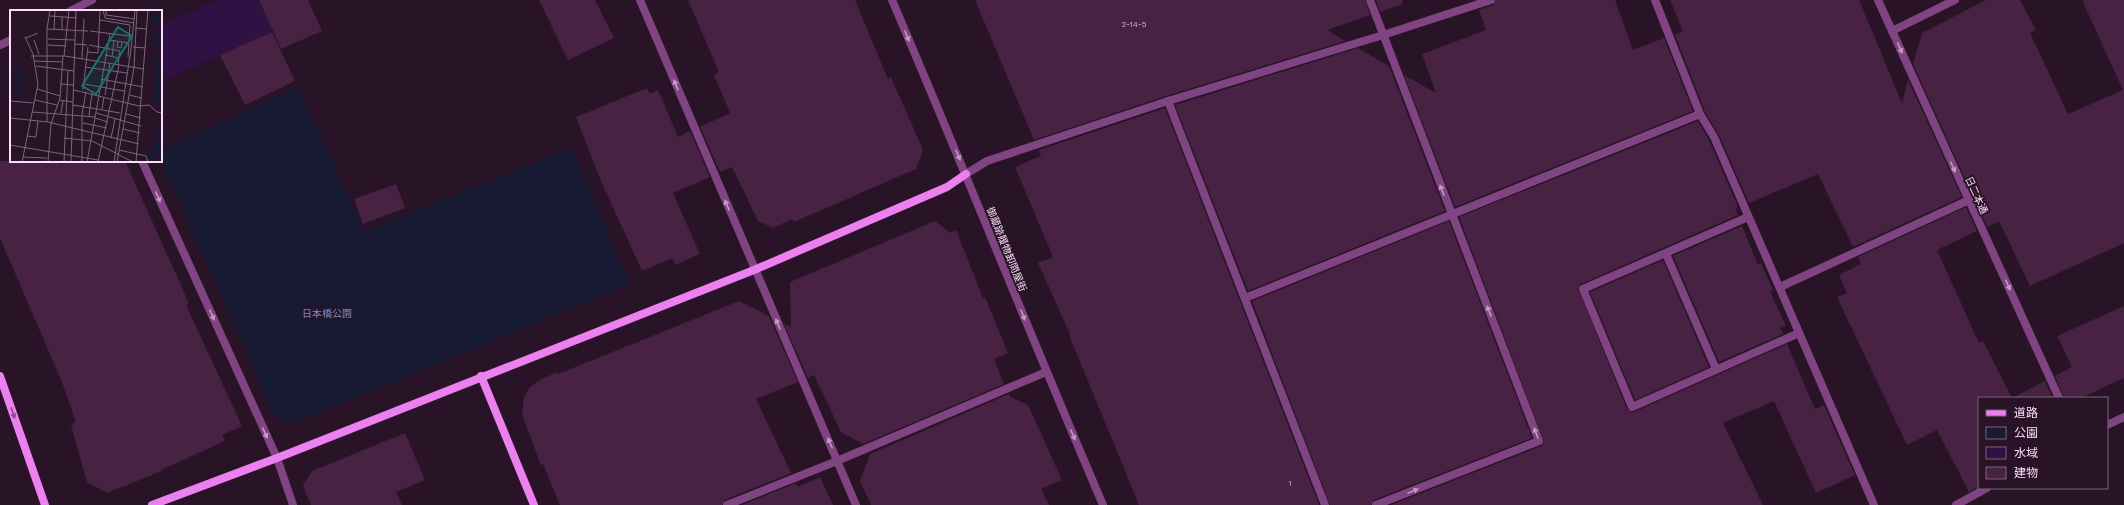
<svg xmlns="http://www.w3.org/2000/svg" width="2124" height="505" font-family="'Work Sans','Noto Sans JP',sans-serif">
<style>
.green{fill:#171a32}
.water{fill:#2f1144}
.building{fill:#472242}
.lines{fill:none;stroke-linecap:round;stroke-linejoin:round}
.street{stroke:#814482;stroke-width:8}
.secondary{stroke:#ed80f1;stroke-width:8}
.oneway{fill:#c499c4}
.oneway2{fill:#8a4a8c}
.labels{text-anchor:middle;stroke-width:4;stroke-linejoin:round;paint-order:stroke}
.number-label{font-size:8px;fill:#ceafcc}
.street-label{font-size:10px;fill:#fbdefa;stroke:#281426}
.park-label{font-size:10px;fill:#718fd4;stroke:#281426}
.inset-road{fill:none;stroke:#7c657b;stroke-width:1}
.view{fill:#0f766e;fill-opacity:0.15;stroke:#0f766e;stroke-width:2}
.inset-edge{fill:none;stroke:#fbdefa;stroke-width:2}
</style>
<rect width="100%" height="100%" fill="#281426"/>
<!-- green -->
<path class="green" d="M 298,87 L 364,231 L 571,148 L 630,284 L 292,424 L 275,416 L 161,161 L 161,150 Z"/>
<!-- water -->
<path class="water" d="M 217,0 L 259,0 L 273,31 L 165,80 L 161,72 L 161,25 Z"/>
<!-- building -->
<g class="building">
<path d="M 259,0 L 308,0 L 322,31 L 281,49 Z"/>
<path d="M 539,0 L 595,0 L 614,38 L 568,60 Z"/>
<path d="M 688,0 L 855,0 L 888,79 L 891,77 L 923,150 L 916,169 L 794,222 L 792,219 L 773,228 L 758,221 L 732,167 L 720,172 L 700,127 L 730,113 L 714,75 L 719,72 Z"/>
<path d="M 975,0 L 1365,0 L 1370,15 L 1327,30 L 1345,41 L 1166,96 L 1034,140 Z"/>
<path d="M 1376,0 L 1402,0 L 1403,4 L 1380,12 Z"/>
<path d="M 1496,0 L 1615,0 L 1633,50 L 1664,38 L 1693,111 L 1455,207 L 1404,75 L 1436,93 L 1422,54 L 1486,30 L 1479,10 L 1493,5 Z"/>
<path d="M 1670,0 L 1859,0 L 1902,103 L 1908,80 L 1962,197 L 1853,247 L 1818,174 L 1749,203 L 1719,135 L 1705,112 L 1675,35 L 1683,31 Z"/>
<path d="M 1986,0 L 2020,0 L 2036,30 L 2030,33 L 2068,114 L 2123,90 L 2082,0 L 2124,0 L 2124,243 L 2030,286 L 1999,221 L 1987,227 L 1913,64 L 1922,33 Z"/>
<path d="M 272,32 L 295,81 L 245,105 L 220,55 Z"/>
<path d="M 1358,48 L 1389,66 L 1445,211 L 1248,291 L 1175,105 Z"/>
<path d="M 647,88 L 650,94 L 658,90 L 678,137 L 690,131 L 710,177 L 673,193 L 700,254 L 675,265 L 672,258 L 642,271 L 601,181 L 576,117 Z"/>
<path d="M 1165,108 L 1319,505 L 1139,505 L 1069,335 L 1070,334 L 1038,263 L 1053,257 L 1015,167 L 1041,156 L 1039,150 Z"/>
<path d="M 1698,121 L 1709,140 L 1738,207 L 1735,208 L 1738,215 L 1581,284 L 1578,288 L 1627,409 L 1631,412 L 1634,412 L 1787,344 L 1815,409 L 1824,405 L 1855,475 L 1816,493 L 1774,401 L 1723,423 L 1763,505 L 1391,505 L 1541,446 L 1544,442 L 1459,217 Z"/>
<path d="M 0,161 L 125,161 L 180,283 L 189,304 L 186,305 L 242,426 L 222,435 L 225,441 L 161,470 L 162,471 L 107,493 L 87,482 L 71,425 L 76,422 L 62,382 L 0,238 Z"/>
<path d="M 396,184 L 405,208 L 363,224 L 354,199 Z"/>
<path d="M 1966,207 L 1977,231 L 1937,250 L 1979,343 L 1983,341 L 2012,398 L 2045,381 L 2053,398 L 1979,398 L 1979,486 L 1969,492 L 1937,430 L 1907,445 L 1837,297 L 1847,293 L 1839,275 L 1861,264 L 1858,257 Z"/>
<path d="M 935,221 L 950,233 L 956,230 L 983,298 L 985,297 L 1008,353 L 994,359 L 1004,384 L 863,444 L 841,432 L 814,375 L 808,378 L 784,324 L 791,327 L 790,282 Z"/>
<path d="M 1449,221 L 1532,438 L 1374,500 L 1371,505 L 1330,505 L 1252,301 Z"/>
<path d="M 1742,226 L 1758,265 L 1761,263 L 1773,290 L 1770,291 L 1786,326 L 1780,328 L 1783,334 L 1719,362 L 1673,256 Z"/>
<path d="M 1663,260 L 1709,367 L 1635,400 L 1590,292 Z"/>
<path d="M 739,301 L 769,316 L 798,382 L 756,399 L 791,473 L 725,500 L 722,505 L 560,505 L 543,464 L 541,465 L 522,415 L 524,397 L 529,388 L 538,381 L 557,372 L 558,374 Z"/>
<path d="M 2124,306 L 2124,378 L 2081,398 L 2064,398 L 2055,376 L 2072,367 L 2057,336 Z"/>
<path d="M 1009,394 L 1010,397 L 1028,405 L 1062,480 L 1041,489 L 1049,505 L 871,505 L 860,481 L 870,454 Z"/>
<path d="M 405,433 L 425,480 L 396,492 L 402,505 L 311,505 L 303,486 L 312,471 Z"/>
<path d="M 820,477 L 833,505 L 742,505 L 796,483 L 798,487 Z"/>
</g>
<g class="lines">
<!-- street -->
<g class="street">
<path d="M 640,0 L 856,505"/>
<path d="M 892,0 C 964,168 1031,337 1103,505"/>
<path d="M 1370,0 L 1539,441 L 1376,505"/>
<path d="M 1655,0 L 1700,114 L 1714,137 L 1874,505"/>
<path d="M 1878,0 L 2059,398"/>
<path d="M 70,11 L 92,0"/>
<path d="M 1892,31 L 1955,0"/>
<path d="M 0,45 L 11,40"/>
<path d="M 1168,101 L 1325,505"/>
<path d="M 142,161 L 277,458 L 293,505"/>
<path d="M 966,174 L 987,161 L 1168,101 L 1383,35 L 1491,0"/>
<path d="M 1748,217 L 1583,289 L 1632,407 L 1799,333"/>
<path d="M 1666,254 L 1716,369"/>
<path d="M 1780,287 L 1969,200"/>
<path d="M 1245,298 L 1700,114"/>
<path d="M 2107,425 L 2124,417"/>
<path d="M 727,505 L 837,461 L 1046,372"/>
<path d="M 1956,505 L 1987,488"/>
</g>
<!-- secondary -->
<g class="secondary">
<path d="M 0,376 L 45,505"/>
<path d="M 481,376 L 534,505"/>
<path d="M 152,505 L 277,458 L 754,270 L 947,187 L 966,174"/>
</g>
</g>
<!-- one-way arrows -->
<defs><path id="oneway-solid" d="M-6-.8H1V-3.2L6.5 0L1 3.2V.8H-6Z"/></defs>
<g class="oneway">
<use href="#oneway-solid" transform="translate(907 36) rotate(67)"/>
<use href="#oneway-solid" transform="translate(1900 48) rotate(66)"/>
<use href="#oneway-solid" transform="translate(676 85) rotate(-113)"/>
<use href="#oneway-solid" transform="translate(958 155) rotate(67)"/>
<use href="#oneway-solid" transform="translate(1953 167) rotate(65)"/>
<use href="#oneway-solid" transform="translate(1442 190) rotate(-111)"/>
<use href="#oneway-solid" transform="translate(158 197) rotate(66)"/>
<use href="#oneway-solid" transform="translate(727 205) rotate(-113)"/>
<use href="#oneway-solid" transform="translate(2008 285) rotate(66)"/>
<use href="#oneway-solid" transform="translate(1489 311) rotate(-111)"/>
<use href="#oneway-solid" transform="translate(212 315) rotate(66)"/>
<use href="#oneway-solid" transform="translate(1023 315) rotate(68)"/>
<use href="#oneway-solid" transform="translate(778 324) rotate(-114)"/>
<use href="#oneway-solid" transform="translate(265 433) rotate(66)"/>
<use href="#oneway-solid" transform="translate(1536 433) rotate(-111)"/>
<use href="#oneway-solid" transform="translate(1073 435) rotate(67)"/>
<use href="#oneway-solid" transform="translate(830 443) rotate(-114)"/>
<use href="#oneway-solid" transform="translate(1413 491) rotate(-22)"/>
</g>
<use class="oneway2" href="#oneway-solid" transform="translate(13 413) rotate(71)"/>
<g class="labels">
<!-- number labels -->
<g class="number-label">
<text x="1134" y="27">2-14-5</text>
<text x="1290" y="486">1</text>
</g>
<!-- street labels -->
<g class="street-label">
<text transform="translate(1977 195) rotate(65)" y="4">日二本通</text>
<text transform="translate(1007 249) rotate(68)" y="4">御蔵跡履物卸問屋街</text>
</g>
<!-- park labels -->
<g class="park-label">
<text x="327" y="317">日本橋公園</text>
</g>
</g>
<!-- overview -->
<g transform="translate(10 10)">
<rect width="152" height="152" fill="#281426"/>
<path d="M 150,0 L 152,39 L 149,35 L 147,38 L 137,38 L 137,35 L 144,37 L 145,30 L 138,29 L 138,24 L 149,26 L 150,9 L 147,18 L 139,17 L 140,14 L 145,16 L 147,13 L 142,10 L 142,3 L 149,4 ZM 147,41 L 149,42 L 152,53 L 152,91 L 148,90 L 147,95 L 144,95 L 143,81 L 146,71 L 145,54 L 136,53 L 137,51 L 146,53 ZM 6,50 L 15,65 L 13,71 L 14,80 L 11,81 L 14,83 L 13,88 L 3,87 L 6,77 L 4,61 L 8,64 L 8,87 L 11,74 ZM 86,62 L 91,63 L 89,75 L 79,74 L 80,69 L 85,69 ZM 147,114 L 150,114 L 152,119 L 152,145 L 151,142 L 145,146 L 144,143 L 144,147 L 148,150 L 141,151 L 139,148 L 144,130 L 148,130 Z" fill="#171a32"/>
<path class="inset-road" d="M 93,0 L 95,8 L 124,13M 96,0 L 96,5 L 125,9M 40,6 L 67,8M 52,7 L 52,20M 90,10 L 120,15 L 118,47M 125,18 L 137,19M 37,19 L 78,21M 44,19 L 45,0M 80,21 L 120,26M 16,28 L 28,23M 38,29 L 65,30M 24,30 L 29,44M 99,30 L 119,33M 108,31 L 107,37 L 111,38 L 112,32M 65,34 L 77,35M 38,35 L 56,36M 79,35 L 110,41 L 108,55M 123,37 L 136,38M 78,42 L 88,43 L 90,0M 95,45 L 109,48M 21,46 L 55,46 L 134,59M 54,46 L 59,0M 102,47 L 104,31M 72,49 L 74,9M 24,51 L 52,52M 26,56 L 64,61M 75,57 L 117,63M 91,69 L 133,77M 50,74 L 64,75M 74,74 L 114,81M 27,79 L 50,86M 64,80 L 129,96 L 139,95 L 147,102 L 152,103M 73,80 L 78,37M 95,85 L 100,53M 119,85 L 132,88M 25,90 L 47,95M 49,90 L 63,92M 0,91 L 24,93M 63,95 L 110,103M 92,99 L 94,87M 22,102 L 85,107M 51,103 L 53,91M 86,103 L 131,116M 116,104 L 131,108M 79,106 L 82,83M 0,108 L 38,112 L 129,134M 85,108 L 98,112M 37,112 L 37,19 L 40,0M 73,113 L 97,118M 113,119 L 130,123M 17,126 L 26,127 L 28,111M 54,128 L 82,131 L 123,152M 101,128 L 105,109M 0,135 L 88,150M 109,140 L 136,146 L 138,152M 13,147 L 37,148M 12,152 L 28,74 L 23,44 L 15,27M 38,152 L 41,114 L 50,88 L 53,46M 54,152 L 58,61M 61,152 L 66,0M 72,152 L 72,105 L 76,81M 77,152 L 100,24M 88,152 L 109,55M 104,152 L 121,39 L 125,0M 107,152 L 124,58 L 127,0M 126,152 L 138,0"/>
<path class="view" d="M 108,17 L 122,26 L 86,84 L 72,76 Z"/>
<rect width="152" height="152" class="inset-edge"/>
</g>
<!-- legend -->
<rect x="1978" y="397" width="130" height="92" fill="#281426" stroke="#7c657b"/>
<rect x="1986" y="410" width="20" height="6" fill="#ed80f1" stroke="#7c657b"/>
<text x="2014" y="417" font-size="12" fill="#fbdefa">道路</text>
<rect x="1986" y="427" width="20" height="12" fill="#171a32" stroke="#7c657b"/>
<text x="2014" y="437" font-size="12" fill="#fbdefa">公園</text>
<rect x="1986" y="447" width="20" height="12" fill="#2f1144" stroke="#7c657b"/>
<text x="2014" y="457" font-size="12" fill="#fbdefa">水域</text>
<rect x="1986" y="467" width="20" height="12" fill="#472242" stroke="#7c657b"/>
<text x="2014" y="477" font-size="12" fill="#fbdefa">建物</text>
</svg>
